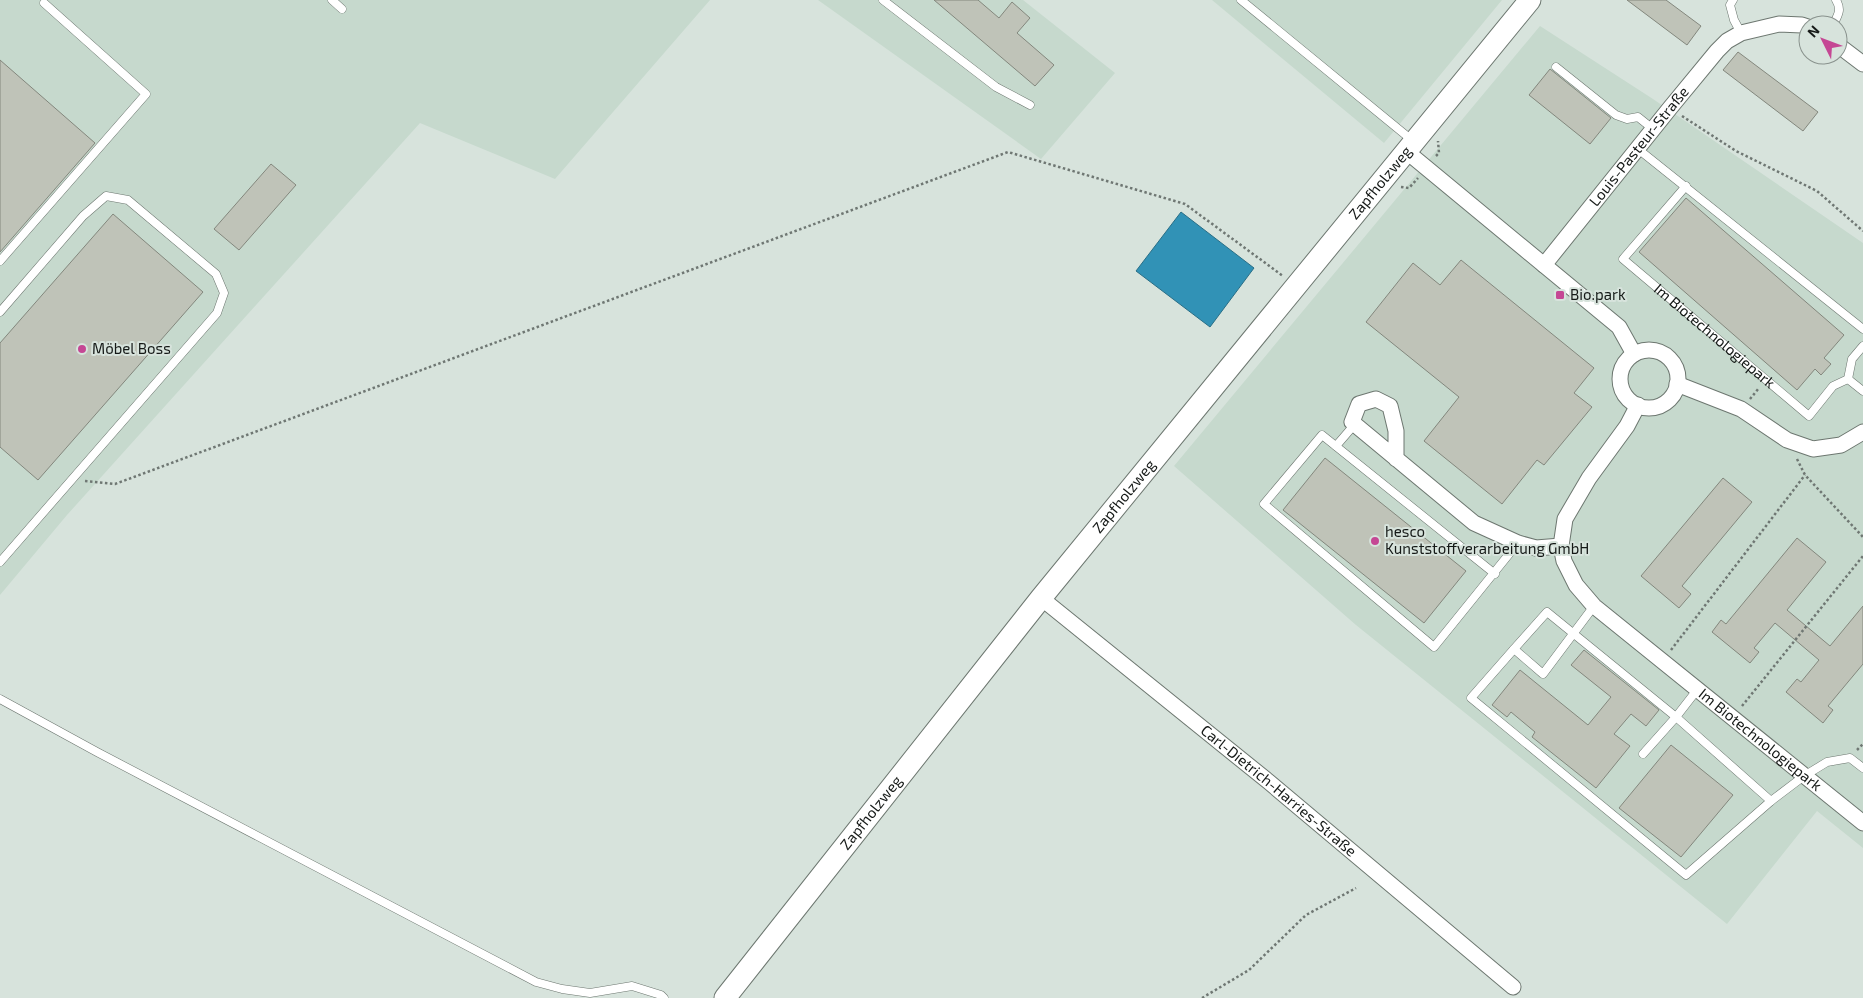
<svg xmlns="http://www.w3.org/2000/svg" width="1863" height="998" font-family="'Exo 2',sans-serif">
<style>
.built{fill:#c6d9cd}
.water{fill:#3192b6;stroke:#296e86}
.building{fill:#bfc3b8;stroke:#83877d}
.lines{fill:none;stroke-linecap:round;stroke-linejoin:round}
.lane-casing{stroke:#6d7770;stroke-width:9}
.street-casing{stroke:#6d7770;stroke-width:17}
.secondary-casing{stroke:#6d7770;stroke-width:23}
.path{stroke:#6f7773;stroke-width:2.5;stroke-dasharray:2.5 2.5;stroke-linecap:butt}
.lane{stroke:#fff;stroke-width:8}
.street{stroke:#fff;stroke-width:15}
.secondary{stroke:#fff;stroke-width:21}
.poi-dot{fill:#c54794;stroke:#d7e3dc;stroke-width:2}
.labels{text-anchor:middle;stroke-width:4;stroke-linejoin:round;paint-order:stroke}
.street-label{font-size:15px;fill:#151917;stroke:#d7e3dc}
.poi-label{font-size:15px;fill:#151917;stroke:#d7e3dc;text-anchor:start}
</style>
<rect width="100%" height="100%" fill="#d7e3dc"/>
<!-- built -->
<g class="built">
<path d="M 0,0 L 710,0 L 555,179 L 420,123 L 67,515 L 0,595 Z"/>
<path d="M 818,0 L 1023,0 L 1115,73 L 1041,159 Z"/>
<path d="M 1212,0 L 1502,0 L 1384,143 Z"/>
<path d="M 1540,26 L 1653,99 L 1863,243 L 1863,848 L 1817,811 L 1727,924 L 1356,625 L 1174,466 Z"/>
</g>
<!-- water -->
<path class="water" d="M 1181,212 L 1254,268 L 1210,327 L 1136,271 Z"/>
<!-- building -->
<g class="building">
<path d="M 934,0 L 978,0 L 999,18 L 1012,2 L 1030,18 L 1017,33 L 1054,65 L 1035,86 Z"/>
<path d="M 1627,0 L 1666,0 L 1701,26 L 1687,45 Z"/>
<path d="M 1738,52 L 1818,112 L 1803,131 L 1723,70 Z"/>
<path d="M 0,60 L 95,143 L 0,252 Z"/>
<path d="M 1550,69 L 1611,118 L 1590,144 L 1529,95 Z"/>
<path d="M 271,164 L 296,185 L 239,250 L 214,229 Z"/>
<path d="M 1686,198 L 1844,335 L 1824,358 L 1831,364 L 1821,375 L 1815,369 L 1797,390 L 1639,252 Z"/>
<path d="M 113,214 L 203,292 L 38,480 L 0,447 L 0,343 Z"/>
<path d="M 1461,260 L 1594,368 L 1574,393 L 1592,407 L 1544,465 L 1537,460 L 1502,504 L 1424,441 L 1459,397 L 1366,322 L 1413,263 L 1440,285 Z"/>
<path d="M 1325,458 L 1466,571 L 1424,623 L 1283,510 Z"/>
<path d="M 1723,478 L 1752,502 L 1682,586 L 1691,594 L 1679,608 L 1641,576 Z"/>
<path d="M 1797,538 L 1826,562 L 1787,610 L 1830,646 L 1863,606 L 1863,664 L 1828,706 L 1833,710 L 1823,723 L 1786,692 L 1797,679 L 1801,682 L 1819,660 L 1775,623 L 1754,648 L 1759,652 L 1750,663 L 1712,632 L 1721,620 L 1726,624 Z"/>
<path d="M 1584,650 L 1659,710 L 1646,726 L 1631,714 L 1614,734 L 1630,746 L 1596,788 L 1532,737 L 1535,732 L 1511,712 L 1507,717 L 1492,705 L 1520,670 L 1588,725 L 1611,697 L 1571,665 Z"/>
<path d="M 1671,745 L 1733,795 L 1681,857 L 1619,808 Z"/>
</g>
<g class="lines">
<defs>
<g id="lane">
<path d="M 332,0 L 342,9"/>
<path d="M 883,0 L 996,87 L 1030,105"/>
<path d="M 1241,0 L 1413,141"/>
<path d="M 1733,0 L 1730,5 L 1734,20 L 1741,33"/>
<path d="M 1833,25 C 1838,15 1842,10 1836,0"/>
<path d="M 1556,67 L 1616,115 L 1627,119 L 1638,117 L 1653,129"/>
<path d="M 1638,149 L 1863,329"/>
<path id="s1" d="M 1686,186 L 1623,259 L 1809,416 L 1833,386 L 1848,379 L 1852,359 L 1863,346"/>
<path d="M 0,261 L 146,94 L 44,3"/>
<path d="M 0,312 L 83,216 L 106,196 L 128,200 L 216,274 L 224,293 L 217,313 L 0,562"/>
<path d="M 1848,379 L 1863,391"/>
<path d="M 1336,446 L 1355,424"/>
<path d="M 1495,574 L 1322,435 L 1264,504 L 1434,647 L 1518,543"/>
<path d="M 1594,606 L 1543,674 L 1514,649 L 1471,698 L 1686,875 L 1771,801 L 1804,776 L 1827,762 L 1850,758 L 1863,768"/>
<path d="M 1514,649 L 1547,612 L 1676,717 L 1771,801"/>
<path d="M 0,699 L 97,752 L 536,982 L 562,989 L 590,993 L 632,986 L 661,995 L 664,998"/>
<path d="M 1643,754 L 1676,717 L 1697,690"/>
</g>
<g id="street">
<path d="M 1838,45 L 1863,64"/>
<path d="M 1406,151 L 1619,327 L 1634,354"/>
<path id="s2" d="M 1544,265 L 1670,108 L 1717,51 L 1727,41 L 1741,33 L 1779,24 L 1802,25 L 1808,27"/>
<circle cx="1649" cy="379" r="29"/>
<path d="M 1677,384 L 1741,409 L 1787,440 L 1813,449 L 1841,445 L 1863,432"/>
<path id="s3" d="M 1638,405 L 1627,426 L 1589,478 L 1565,519 L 1561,546 L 1564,561 L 1576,585 L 1594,606 L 1863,823"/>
<path d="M 1396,459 L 1396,431 L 1390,406 L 1376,399 L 1359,404 L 1352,422 L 1474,523 L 1518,543 L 1536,548 L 1561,546"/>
<path id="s4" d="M 1041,598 L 1269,782 L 1513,987"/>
</g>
<g id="secondary">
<path id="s5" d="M 725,998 L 1041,598 L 1530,0"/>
</g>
</defs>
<!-- lane casing -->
<use href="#lane" class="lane-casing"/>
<!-- street casing -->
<use href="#street" class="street-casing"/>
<!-- secondary casing -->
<use href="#secondary" class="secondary-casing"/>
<!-- path -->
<g class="path">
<path d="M 1682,116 L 1736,151 L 1817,191 L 1863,231"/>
<path d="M 1436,156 L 1439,153 L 1438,141"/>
<path d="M 1401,187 L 1409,188 L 1418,178"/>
<path d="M 1750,399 L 1759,388"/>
<path d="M 1797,459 L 1805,475 L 1863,537"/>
<path d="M 85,481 L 115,484 L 1008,152 L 1185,204 L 1283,276"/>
<path d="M 1671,650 L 1805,475"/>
<path d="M 1742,706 L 1863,556"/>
<path d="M 1857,750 L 1863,744"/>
<path d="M 1202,998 L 1249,970 L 1306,915 L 1356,888"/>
</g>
<!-- lane -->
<use href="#lane" class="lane"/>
<!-- street -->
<use href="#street" class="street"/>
<!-- secondary -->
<use href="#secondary" class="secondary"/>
</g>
<!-- markers -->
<g class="poi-dot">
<rect x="1555" y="290" width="10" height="10" rx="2.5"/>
<circle cx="82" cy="349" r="5"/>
<circle cx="1375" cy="541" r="5"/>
</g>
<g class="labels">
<!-- street labels -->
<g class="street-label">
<text dy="5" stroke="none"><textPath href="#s2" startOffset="152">Louis-Pasteur-Straße</textPath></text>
<text dy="5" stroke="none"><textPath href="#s5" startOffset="1046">Zapfholzweg</textPath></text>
<text dy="5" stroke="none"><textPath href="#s1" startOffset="216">Im Biotechnologiepark</textPath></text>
<text dy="5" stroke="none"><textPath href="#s5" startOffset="641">Zapfholzweg</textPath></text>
<text dy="5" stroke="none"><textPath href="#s3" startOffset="446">Im Biotechnologiepark</textPath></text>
<text dy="5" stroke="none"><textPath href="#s4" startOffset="306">Carl-Dietrich-Harries-Straße</textPath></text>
<text dy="5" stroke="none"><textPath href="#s5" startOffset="236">Zapfholzweg</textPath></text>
</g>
<!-- poi labels -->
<g class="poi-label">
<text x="1570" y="300">Bio.park</text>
<text x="92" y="354">Möbel Boss</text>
<text x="1385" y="537">hesco<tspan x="1385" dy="17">Kunststoffverarbeitung GmbH</tspan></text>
</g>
</g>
<!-- north arrow -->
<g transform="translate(1823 40) rotate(312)"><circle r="24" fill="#d7e3dc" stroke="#89928d"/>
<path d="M0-4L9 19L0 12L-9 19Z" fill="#c54794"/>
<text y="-8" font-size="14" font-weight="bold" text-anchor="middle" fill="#151917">N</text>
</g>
</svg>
